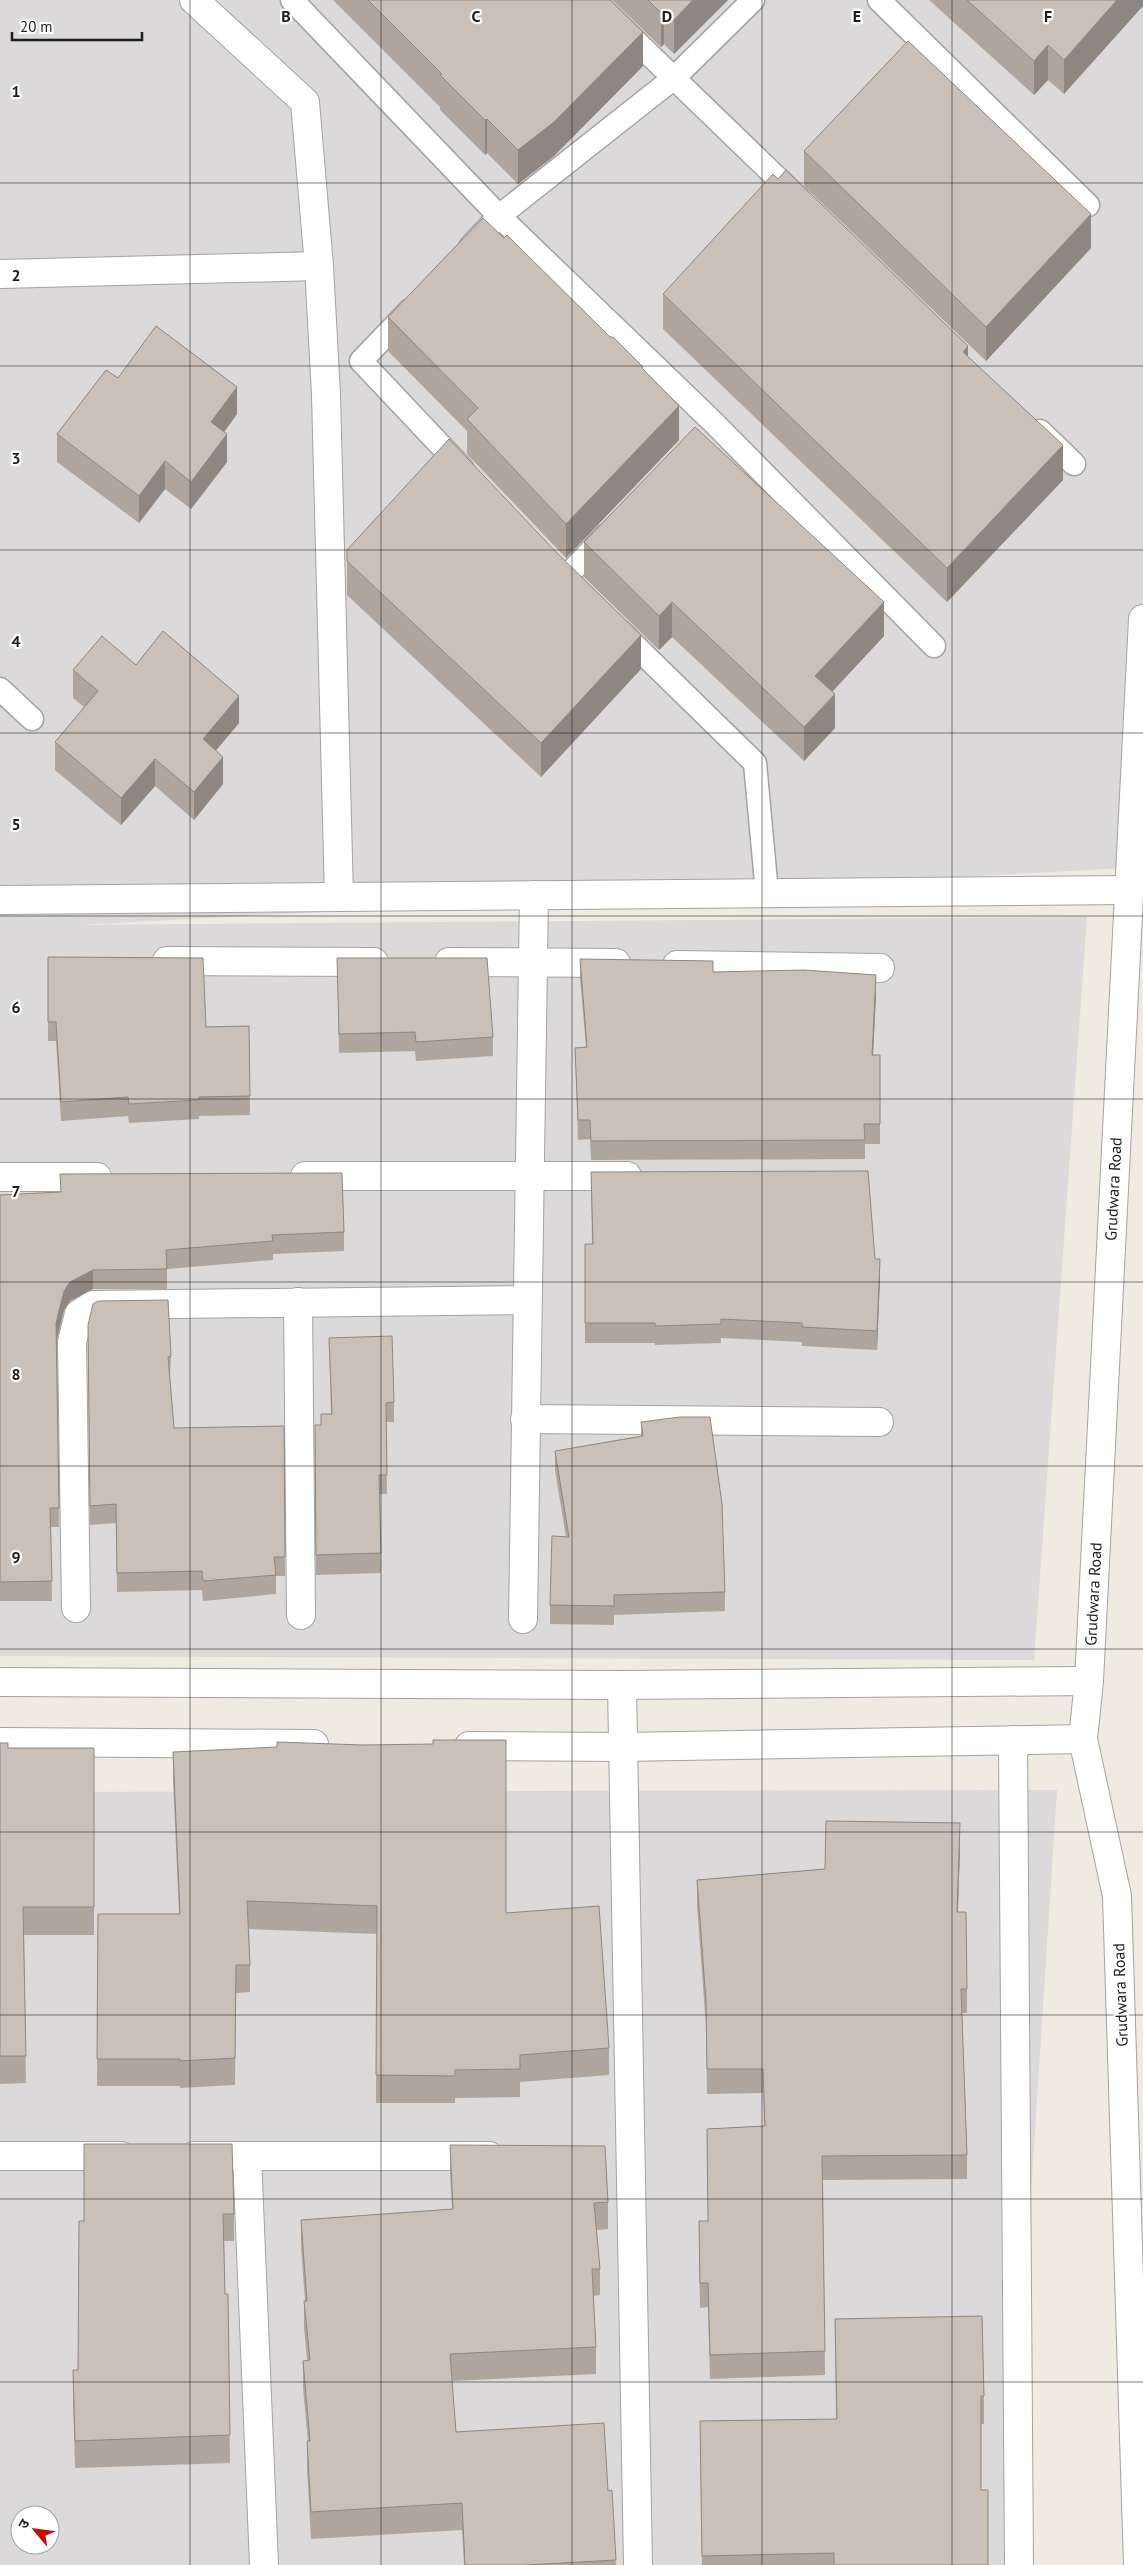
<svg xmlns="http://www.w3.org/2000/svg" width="1143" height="2565" font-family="'PT Sans','Noto Sans Devanagari',sans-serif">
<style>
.residential{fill:#dbd9d9;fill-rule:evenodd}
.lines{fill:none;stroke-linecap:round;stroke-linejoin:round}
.service-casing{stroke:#a3a3a3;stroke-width:25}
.minor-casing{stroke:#a3a3a3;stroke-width:30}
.tertiary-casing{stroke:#a3a3a3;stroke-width:30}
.service{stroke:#fff;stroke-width:22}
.minor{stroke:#fff;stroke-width:28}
.tertiary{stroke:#fff;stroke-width:28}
.wall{fill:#afa59d}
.shaded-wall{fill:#8e8680}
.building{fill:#cbc0b7;stroke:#8e8680}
.grid{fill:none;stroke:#1c1c1c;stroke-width:1;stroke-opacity:0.55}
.labels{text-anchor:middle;stroke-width:4.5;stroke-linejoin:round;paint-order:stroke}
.street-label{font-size:16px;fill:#1c1c1c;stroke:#fff}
.grid-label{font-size:16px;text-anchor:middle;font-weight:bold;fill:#1c1c1c;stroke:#fff;stroke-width:4.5;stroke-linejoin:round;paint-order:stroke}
</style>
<rect width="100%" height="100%" fill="#efebe1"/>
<!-- residential -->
<g class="residential">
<path d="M 0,0 L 1143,0 L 1143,867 L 79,925 L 1087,917 L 1034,1660 L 0,1656 Z"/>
<path d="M 1057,1790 L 1007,2565 L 0,2565 L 0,1792 ZM 20,2515 L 50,2515 L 50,2545 L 20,2545 Z"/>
</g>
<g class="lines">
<defs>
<g id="service">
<path d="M 292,0 L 499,216 L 714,423 L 934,646"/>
<path d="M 593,0 L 799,199"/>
<path d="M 879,0 L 1088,205"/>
<path d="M 470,247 L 499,216 L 674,78 L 753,0"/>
<path d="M 410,310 L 361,361 L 462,468"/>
<path d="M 1040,431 L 1074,464"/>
<path d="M 566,577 L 605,536"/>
<path d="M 620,631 L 755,763 L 767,893"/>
<path d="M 0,689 L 32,719"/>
</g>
<g id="minor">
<path d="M 194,0 L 305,102 L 319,266 L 326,395 L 339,897"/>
<path d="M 0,274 L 319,266"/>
<path d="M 167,961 L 374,962"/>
<path d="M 449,962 L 616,963"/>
<path d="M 677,965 L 880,968"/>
<path d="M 305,1176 L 627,1176"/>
<path d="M 0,1177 L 97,1177"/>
<path d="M 298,1302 L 301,1615"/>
<path d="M 525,1419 L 879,1422"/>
<path d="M 76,1608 L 72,1342 L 79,1314 L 93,1305 L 527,1300"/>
<path d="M 523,1619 L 534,895"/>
<path d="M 622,1685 L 638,2565"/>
<path d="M 1013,1740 L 1019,2565"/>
<path d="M 0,2156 L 121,2156"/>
<path d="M 194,2156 L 489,2156"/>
<path d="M 247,2156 L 264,2565"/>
</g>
<g id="tertiary">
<path d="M 0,900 L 1128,890"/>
<path d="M 0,1682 L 622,1685 L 1089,1681"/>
<path d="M 0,1742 L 314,1744"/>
<path d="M 469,1746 L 623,1747 L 1083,1739"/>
<path d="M 1138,2565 L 1117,1896 L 1083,1739 L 1089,1681 L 1143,619"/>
</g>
</defs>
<!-- service casing -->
<use href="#service" class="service-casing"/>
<!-- minor casing -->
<use href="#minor" class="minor-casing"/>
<!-- tertiary casing -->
<use href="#tertiary" class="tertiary-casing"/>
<!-- service -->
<use href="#service" class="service"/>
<!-- minor -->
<use href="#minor" class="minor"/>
<!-- tertiary -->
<use href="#tertiary" class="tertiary"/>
</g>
<!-- wall -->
<g class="wall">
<path d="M 333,0 L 610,0 L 643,66 L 554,156 L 518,184 L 487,153 L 485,155 L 440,110 L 440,107 Z"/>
<path d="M 612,0 L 728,0 L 674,54 L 664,44 L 661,47 Z"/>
<path d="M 929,0 L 1143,0 L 1064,94 L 1048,80 L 1034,95 Z"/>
<path d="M 804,151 L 1091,248 L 986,361 L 804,186 Z"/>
<path d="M 663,294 L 968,357 L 1063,480 L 947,602 L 663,329 Z"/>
<path d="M 388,317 L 643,370 L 679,440 L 566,558 L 467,454 L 467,431 L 388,351 Z"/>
<path d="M 118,378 L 237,414 L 224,432 L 227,462 L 191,509 L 165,489 L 139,523 L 57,462 L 57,434 Z"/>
<path d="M 584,542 L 884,636 L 832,692 L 835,728 L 804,761 L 672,637 L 659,650 L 584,577 Z"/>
<path d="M 347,550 L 641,669 L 541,777 L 347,595 Z"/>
<path d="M 136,665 L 239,723 L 216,750 L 223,784 L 194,820 L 155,786 L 121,825 L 55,770 L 55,742 L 84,707 L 73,698 L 73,670 Z"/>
<path d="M 48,957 L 206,1027 L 249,1026 L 250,1115 L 199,1116 L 199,1119 L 129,1123 L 128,1116 L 61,1121 L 56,1041 L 48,1041 Z"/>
<path d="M 337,958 L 493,1037 L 493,1056 L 416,1061 L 415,1051 L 339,1053 Z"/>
<path d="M 580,959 L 713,972 L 876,994 L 873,1055 L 880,1055 L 880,1144 L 865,1144 L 865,1159 L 591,1160 L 590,1139 L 578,1140 L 575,1048 L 586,1047 L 580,978 Z"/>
<path d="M 591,1172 L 875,1259 L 880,1278 L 877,1350 L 802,1346 L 802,1342 L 721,1338 L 721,1343 L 655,1345 L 655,1343 L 585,1343 L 585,1244 L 592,1244 Z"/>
<path d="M 0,1195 L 344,1232 L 344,1251 L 273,1254 L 273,1260 L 167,1269 L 167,1289 L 93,1289 L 70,1301 L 64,1310 L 57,1341 L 59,1527 L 51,1527 L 52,1601 L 0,1601 Z"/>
<path d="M 329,1338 L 394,1402 L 394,1422 L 386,1422 L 387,1494 L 379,1494 L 381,1573 L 316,1575 L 315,1425 L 321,1425 L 331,1414 Z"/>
<path d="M 88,1344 L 171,1356 L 170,1376 L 174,1428 L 284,1426 L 285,1576 L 276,1576 L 276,1594 L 203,1601 L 202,1590 L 117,1592 L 116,1523 L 90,1525 Z"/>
<path d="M 641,1422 L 725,1592 L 725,1611 L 614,1615 L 614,1625 L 550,1624 L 550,1605 L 566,1537 L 555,1470 L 555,1451 L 641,1436 Z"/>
<path d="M 0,1743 L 8,1748 L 94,1748 L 94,1935 L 24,1935 L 26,2083 L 0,2084 Z"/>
<path d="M 173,1752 L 506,1913 L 609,2048 L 609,2075 L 520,2082 L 520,2097 L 455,2098 L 455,2103 L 376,2103 L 377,1934 L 249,1929 L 250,1965 L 250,1992 L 236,1993 L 235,2085 L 180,2088 L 180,2086 L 97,2086 L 98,1914 L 179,1914 L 173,1780 Z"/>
<path d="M 960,1847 L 958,1912 L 967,1989 L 967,2013 L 962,2013 L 967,2155 L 967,2179 L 823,2180 L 825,2375 L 710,2379 L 708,2307 L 700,2308 L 699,2245 L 708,2221 L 707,2129 L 764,2126 L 763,2093 L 707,2094 L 706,2026 L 697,1905 L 697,1880 L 825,1869 Z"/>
<path d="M 84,2144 L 234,2214 L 234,2241 L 224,2241 L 225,2294 L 228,2294 L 230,2463 L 75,2468 L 73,2398 L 73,2370 L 78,2370 L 84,2221 Z"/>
<path d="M 450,2145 L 608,2202 L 608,2229 L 596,2230 L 600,2269 L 600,2295 L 593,2296 L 596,2347 L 596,2374 L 452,2381 L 456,2432 L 608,2491 L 616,2565 L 464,2565 L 462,2530 L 311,2539 L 307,2468 L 307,2441 L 308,2441 L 303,2388 L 303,2361 L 307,2360 L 304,2328 L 304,2301 L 305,2301 L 301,2247 L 301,2220 L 452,2209 L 450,2172 Z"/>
<path d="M 835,2319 L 984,2396 L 984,2424 L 981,2424 L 981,2490 L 988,2565 L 702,2565 L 700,2421 L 836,2419 Z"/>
</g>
<!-- shaded-wall -->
<g class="shaded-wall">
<path d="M 693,0 L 728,0 L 674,54 L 674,20 Z"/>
<path d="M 1117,0 L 1143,0 L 1143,6 L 1064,94 L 1064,60 Z"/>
<path d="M 664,10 L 664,44 L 661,47 L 661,13 Z"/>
<path d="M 643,32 L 643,66 L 554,156 L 518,184 L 518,150 Z"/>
<path d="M 1048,45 L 1048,80 L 1034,95 L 1034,61 Z"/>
<path d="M 487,119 L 487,153 L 485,155 L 485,120 Z"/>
<path d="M 1091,214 L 1091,248 L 986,361 L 986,327 Z"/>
<path d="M 968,346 L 968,380 L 963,352 Z"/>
<path d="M 237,387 L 237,414 L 211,450 L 211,422 Z"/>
<path d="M 679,406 L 679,440 L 566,558 L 566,524 Z"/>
<path d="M 227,434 L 227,462 L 191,509 L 191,482 Z"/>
<path d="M 1063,445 L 1063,480 L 947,602 L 947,568 Z"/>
<path d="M 165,461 L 165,489 L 139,523 L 139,496 Z"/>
<path d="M 672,602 L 672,637 L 659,650 L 659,616 Z"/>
<path d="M 884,602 L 884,636 L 815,710 L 815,676 Z"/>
<path d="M 641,635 L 641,669 L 541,777 L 541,743 Z"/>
<path d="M 835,694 L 835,728 L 804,761 L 804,727 Z"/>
<path d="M 239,696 L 239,723 L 203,766 L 203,739 Z"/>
<path d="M 223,757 L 223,784 L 194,820 L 194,792 Z"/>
<path d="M 155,759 L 155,786 L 121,825 L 121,798 Z"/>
<path d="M 876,975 L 876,994 L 872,1075 L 872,1055 Z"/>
<path d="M 880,1259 L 880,1278 L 877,1350 L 877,1331 Z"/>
<path d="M 93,1270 L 93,1289 L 70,1301 L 64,1310 L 56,1342 L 56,1323 L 64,1291 L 70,1282 Z"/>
<path d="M 960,1823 L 960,1847 L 957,1936 L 957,1912 Z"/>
</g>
<!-- building -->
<g class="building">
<path d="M 368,0 L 610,0 L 643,32 L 554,122 L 518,150 L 487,119 L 485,120 L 440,75 L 442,74 Z"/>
<path d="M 648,0 L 693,0 L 674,20 L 664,10 L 661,13 Z"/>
<path d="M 967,0 L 1117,0 L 1064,60 L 1048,45 L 1034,61 Z"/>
<path d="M 908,41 L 1091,214 L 986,327 L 804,151 Z"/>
<path d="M 786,170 L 968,346 L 963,352 L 1063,445 L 947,568 L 663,294 L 773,174 L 778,179 Z"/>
<path d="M 483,218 L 504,238 L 507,235 L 610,337 L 613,337 L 643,367 L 642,368 L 679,406 L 566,524 L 467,419 L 478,408 L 388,317 Z"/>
<path d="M 156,326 L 237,387 L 211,422 L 227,434 L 191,482 L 165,461 L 139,496 L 57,434 L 106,370 L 118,378 Z"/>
<path d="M 695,427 L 884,602 L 815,676 L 835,694 L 804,727 L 672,602 L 659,616 L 584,542 Z"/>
<path d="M 449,439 L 556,552 L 641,635 L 541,743 L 347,561 L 347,550 Z"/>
<path d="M 163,631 L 239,696 L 203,739 L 223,757 L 194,792 L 155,759 L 121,798 L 55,742 L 98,691 L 73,670 L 102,636 L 136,665 Z"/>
<path d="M 48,957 L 203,958 L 206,1027 L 249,1026 L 250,1096 L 199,1097 L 199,1100 L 129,1104 L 128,1097 L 61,1102 L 56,1022 L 48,1022 Z"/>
<path d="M 337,958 L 487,958 L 493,1037 L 416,1042 L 415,1032 L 339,1034 Z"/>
<path d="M 580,959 L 713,961 L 713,972 L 804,970 L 876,975 L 872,1055 L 880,1055 L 880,1124 L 864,1124 L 865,1140 L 591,1141 L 590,1120 L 578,1120 L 575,1048 L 587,1047 Z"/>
<path d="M 868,1171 L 875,1259 L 880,1259 L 877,1331 L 802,1327 L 802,1323 L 721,1319 L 721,1324 L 655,1326 L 655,1323 L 585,1323 L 585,1244 L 593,1244 L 591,1172 Z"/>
<path d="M 342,1173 L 344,1232 L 272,1235 L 273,1241 L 166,1250 L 167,1269 L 93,1270 L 70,1282 L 64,1291 L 56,1323 L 59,1508 L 50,1508 L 52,1581 L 0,1582 L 0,1195 L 61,1192 L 60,1174 Z"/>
<path d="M 168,1300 L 171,1356 L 168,1357 L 174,1428 L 284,1426 L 285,1557 L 274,1557 L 276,1575 L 203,1581 L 202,1571 L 117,1573 L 116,1504 L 90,1506 L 88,1325 L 93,1304 L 98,1301 Z"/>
<path d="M 392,1336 L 394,1402 L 386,1403 L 387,1475 L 379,1475 L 381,1553 L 316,1555 L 315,1425 L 321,1425 L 321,1414 L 332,1414 L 329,1338 Z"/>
<path d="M 680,1417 L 710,1417 L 722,1504 L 725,1592 L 614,1595 L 614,1606 L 550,1605 L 552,1536 L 569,1537 L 555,1451 L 643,1436 L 641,1422 Z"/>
<path d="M 433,1740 L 506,1740 L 506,1913 L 599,1906 L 609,2048 L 520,2055 L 520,2069 L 455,2070 L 455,2076 L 376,2075 L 377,1906 L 247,1901 L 250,1965 L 236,1965 L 235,2058 L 180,2061 L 180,2059 L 97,2059 L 98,1914 L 180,1914 L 173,1752 L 277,1747 L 277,1742 L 363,1745 L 433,1744 Z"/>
<path d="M 0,1743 L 8,1743 L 8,1748 L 94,1748 L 94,1907 L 23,1907 L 26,2056 L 0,2056 Z"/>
<path d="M 826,1821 L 960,1823 L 957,1912 L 966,1912 L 967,1989 L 961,1989 L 967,2155 L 822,2156 L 825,2351 L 710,2355 L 708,2283 L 700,2283 L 699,2221 L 708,2221 L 707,2129 L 765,2126 L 763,2069 L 707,2069 L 706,2001 L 697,1880 L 825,1869 Z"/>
<path d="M 84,2144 L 232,2144 L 234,2214 L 223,2214 L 225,2294 L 228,2294 L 230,2435 L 75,2441 L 73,2370 L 78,2370 L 79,2221 L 84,2221 Z"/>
<path d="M 450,2145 L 605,2146 L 608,2202 L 594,2203 L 600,2269 L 592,2269 L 596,2347 L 450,2354 L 456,2432 L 604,2423 L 608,2491 L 612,2490 L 616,2560 L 526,2565 L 465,2565 L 462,2503 L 311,2512 L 307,2441 L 310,2441 L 303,2361 L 310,2360 L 304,2301 L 307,2301 L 301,2220 L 453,2209 Z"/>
<path d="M 982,2316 L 984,2396 L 981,2396 L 981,2490 L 988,2490 L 988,2565 L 834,2565 L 834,2553 L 702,2556 L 700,2421 L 837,2419 L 835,2319 Z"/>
</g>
<!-- grid -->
<path class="grid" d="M 190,0 L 190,2565M 381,0 L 381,2565M 572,0 L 572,2565M 762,0 L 762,2565M 952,0 L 952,2565M 0,183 L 1143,183M 0,366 L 1143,366M 0,550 L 1143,550M 0,733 L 1143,733M 0,916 L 1143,916M 0,1099 L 1143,1099M 0,1282 L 1143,1282M 0,1466 L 1143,1466M 0,1649 L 1143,1649M 0,1832 L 1143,1832M 0,2015 L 1143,2015M 0,2199 L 1143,2199M 0,2382 L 1143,2382"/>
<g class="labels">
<!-- street labels -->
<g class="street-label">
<text transform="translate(1113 1189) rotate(-87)" y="6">Grudwara Road</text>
<text transform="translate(1093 1594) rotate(-87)" y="6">Grudwara Road</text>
<text transform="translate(1120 1995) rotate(-92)" y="6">Grudwara Road</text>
</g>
</g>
<g class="grid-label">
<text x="286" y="22">B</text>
<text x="476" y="22">C</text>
<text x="667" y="22">D</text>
<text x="857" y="22">E</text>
<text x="1048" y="22">F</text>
<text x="16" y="97">1</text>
<text x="16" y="281">2</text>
<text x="16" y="464">3</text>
<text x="16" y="647">4</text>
<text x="16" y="830">5</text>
<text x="16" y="1013">6</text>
<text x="16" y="1197">7</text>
<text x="16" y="1380">8</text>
<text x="16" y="1563">9</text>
</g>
<!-- north arrow -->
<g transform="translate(35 2530) rotate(299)"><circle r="24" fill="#ffffff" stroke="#a4a4a4"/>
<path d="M0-4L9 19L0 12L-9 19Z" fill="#c90a00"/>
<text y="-8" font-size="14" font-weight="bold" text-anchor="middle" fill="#1c1c1c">उ</text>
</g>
<!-- scale -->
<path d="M12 32v8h130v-8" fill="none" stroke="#1c1c1c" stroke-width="2.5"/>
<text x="20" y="32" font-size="15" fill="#1c1c1c" stroke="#ffffff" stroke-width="4" paint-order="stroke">20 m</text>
</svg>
